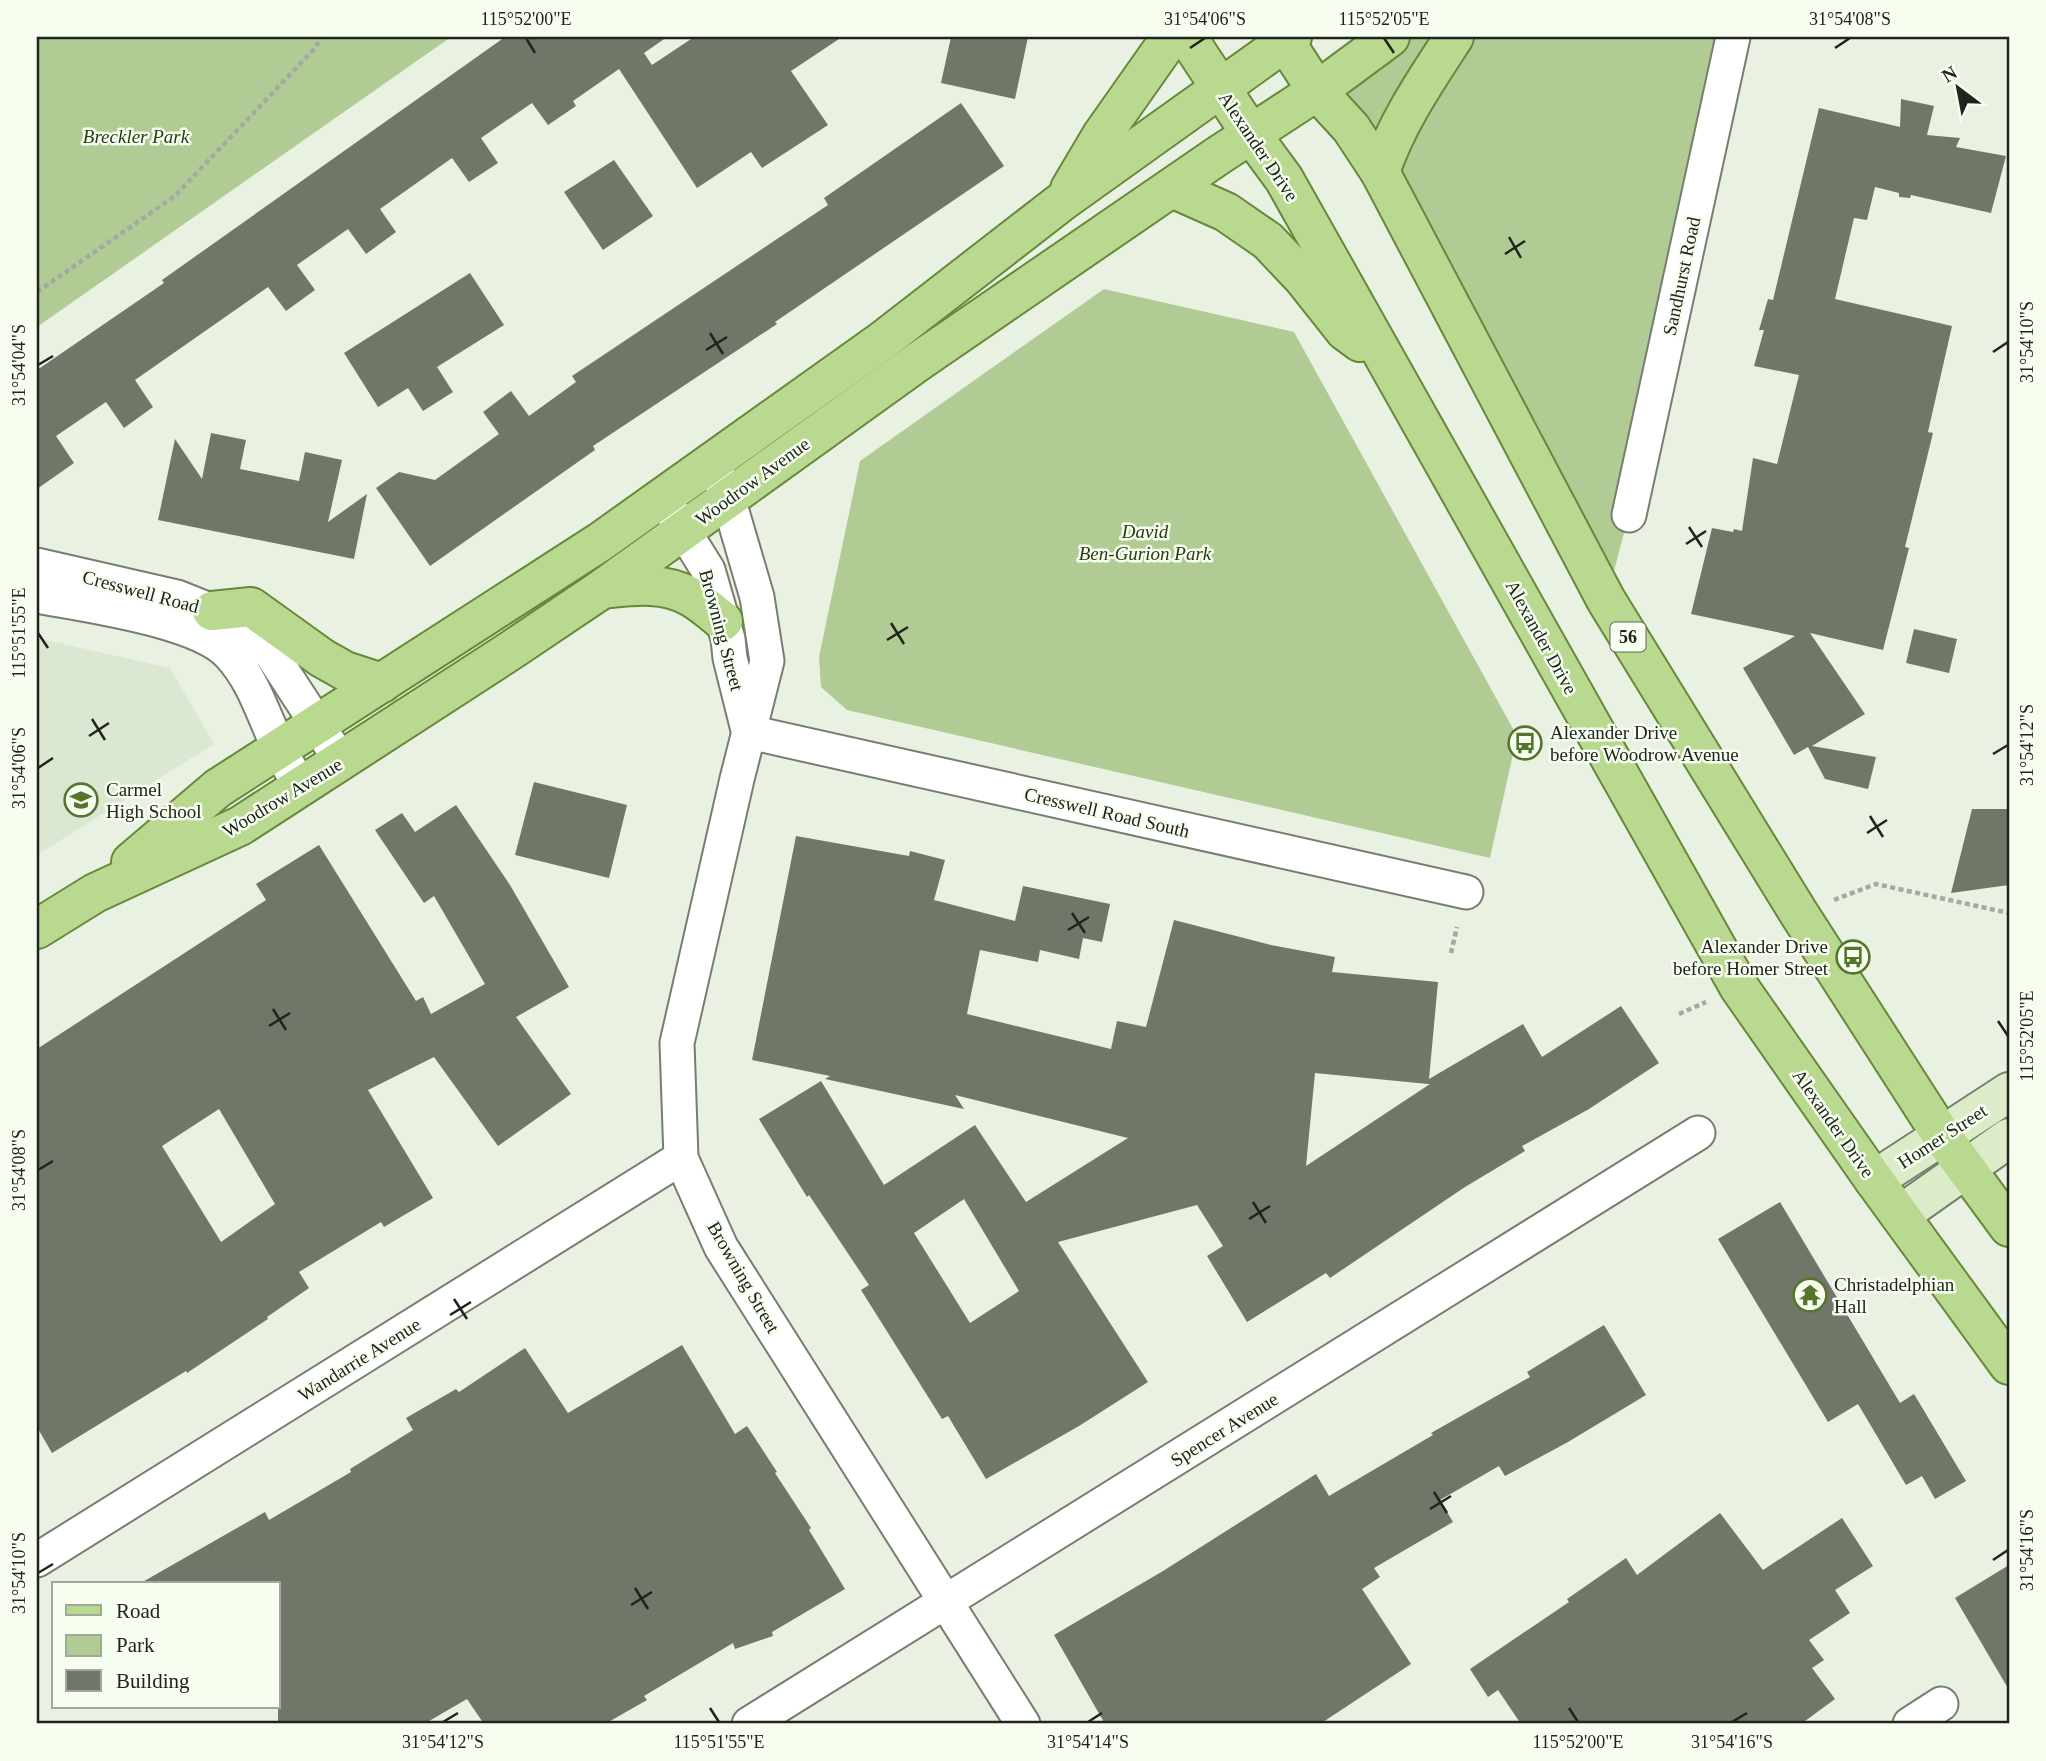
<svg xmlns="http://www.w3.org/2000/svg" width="2046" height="1761" font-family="'Times New Roman',serif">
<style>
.built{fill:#dce7d1}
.green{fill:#b0cc94}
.building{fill:#707769;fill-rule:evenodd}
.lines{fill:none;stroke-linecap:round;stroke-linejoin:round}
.street-casing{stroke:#777e70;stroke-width:37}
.secondary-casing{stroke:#777e70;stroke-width:42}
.primary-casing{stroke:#668939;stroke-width:42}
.path{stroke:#a4aa9e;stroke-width:4.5;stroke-dasharray:5 3.5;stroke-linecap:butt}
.street{stroke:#fff;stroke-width:33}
.secondary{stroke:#dcecc8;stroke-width:38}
.primary{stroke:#b9d991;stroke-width:38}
.ticks{fill:none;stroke:#21241e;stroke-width:2.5}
.labels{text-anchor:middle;stroke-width:5;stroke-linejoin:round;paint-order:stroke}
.shield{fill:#f6ffef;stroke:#61665d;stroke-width:2}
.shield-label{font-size:18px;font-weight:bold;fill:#21241e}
.park-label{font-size:19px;font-style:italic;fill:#293a14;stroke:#f6ffef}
.street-label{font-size:19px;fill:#21241e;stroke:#f6ffef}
.poi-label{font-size:19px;fill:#21241e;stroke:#f6ffef;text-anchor:start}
.neatline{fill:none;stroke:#21241e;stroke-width:2.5}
.ticks-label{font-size:18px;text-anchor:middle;fill:#21241e}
</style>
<rect width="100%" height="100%" fill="#e9f1e2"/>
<!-- built -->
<path class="built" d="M 37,638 L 170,668 L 214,744 L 37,855 Z"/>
<!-- green -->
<g class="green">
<path d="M 37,37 L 451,37 L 37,327 Z"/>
<path d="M 1390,37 L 1733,37 L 1629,515 L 1606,600 L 1317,91 Z"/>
<path d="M 1104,289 L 1294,332 L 1517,736 L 1490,858 L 847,710 L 821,687 L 819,657 L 860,461 Z"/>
</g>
<!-- building -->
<g class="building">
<path d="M 505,37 L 667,37 L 644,53 L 652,65 L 694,37 L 842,37 L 791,71 L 828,125 L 762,168 L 751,152 L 697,188 L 619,69 L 573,101 L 576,106 L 548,125 L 532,103 L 481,138 L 498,163 L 469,182 L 452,158 L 380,209 L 396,232 L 366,254 L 348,229 L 297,265 L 315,290 L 286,311 L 268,287 L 135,380 L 153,407 L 124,428 L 106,402 L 56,436 L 74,463 L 37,489 L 37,370 L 164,283 L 162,280 Z"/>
<path d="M 951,37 L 1028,37 L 1015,99 L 941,83 Z"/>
<path d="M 1901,99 L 1934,106 L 1927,135 L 1960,138 L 1956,147 L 2006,156 L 1991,213 L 1911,195 L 1910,198 L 1899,197 L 1899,193 L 1875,187 L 1867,220 L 1854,218 L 1835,299 L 1952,326 L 1928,432 L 1933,433 L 1905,547 L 1909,548 L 1883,650 L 1810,633 L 1865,714 L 1812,746 L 1876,757 L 1868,789 L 1825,779 L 1808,747 L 1794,755 L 1743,668 L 1795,636 L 1691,614 L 1712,528 L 1733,532 L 1734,529 L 1742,531 L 1753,458 L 1777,464 L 1799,375 L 1754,366 L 1764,330 L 1759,330 L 1768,299 L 1773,300 L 1819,108 L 1900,127 Z"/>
<path d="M 961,103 L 1004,166 L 775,322 L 777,324 L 593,446 L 595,450 L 430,566 L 376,488 L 399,472 L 435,480 L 499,434 L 483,412 L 511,391 L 529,416 L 576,382 L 572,376 L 828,205 L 824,198 Z"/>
<path d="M 614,160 L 653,216 L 603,250 L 564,192 Z"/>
<path d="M 470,273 L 504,325 L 437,367 L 453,392 L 423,411 L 408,388 L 378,407 L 344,353 Z"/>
<path d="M 211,433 L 246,440 L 240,469 L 299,481 L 305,452 L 342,460 L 328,522 L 367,494 L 354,559 L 158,520 L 175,439 L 202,479 Z"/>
<path d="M 1914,629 L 1957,639 L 1949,673 L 1906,663 Z"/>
<path d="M 534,782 L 627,805 L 609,878 L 515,855 Z"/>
<path d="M 456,805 L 510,885 L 569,987 L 516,1017 L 571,1094 L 498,1146 L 434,1057 L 368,1090 L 433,1198 L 384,1227 L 381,1222 L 299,1272 L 309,1288 L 267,1317 L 268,1319 L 187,1373 L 186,1371 L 52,1453 L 37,1427 L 37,1049 L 266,900 L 256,884 L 319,845 L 416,1001 L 423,997 L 431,1014 L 485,984 L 434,896 L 424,903 L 375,830 L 402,813 L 415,832 ZM 219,1109 L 275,1204 L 221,1242 L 162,1146 Z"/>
<path d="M 1972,809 L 2009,809 L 2009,885 L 1951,893 Z"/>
<path d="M 796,836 L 909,856 L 910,851 L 945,860 L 934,900 L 1015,921 L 1023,886 L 1110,904 L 1102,942 L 1083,938 L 1079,959 L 1040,950 L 1038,962 L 980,950 L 967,1014 L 1111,1049 L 1117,1021 L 1146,1027 L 1174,920 L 1271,945 L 1335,957 L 1332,972 L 1438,982 L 1429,1079 L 1523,1024 L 1542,1057 L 1621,1006 L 1659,1063 L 1589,1109 L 1522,1146 L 1525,1151 L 1465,1187 L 1330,1278 L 1326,1273 L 1247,1322 L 1207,1256 L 1223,1246 L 1197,1205 L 1058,1242 L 1148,1382 L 1079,1426 L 986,1479 L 948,1416 L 942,1419 L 861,1290 L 869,1285 L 809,1195 L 807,1197 L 759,1119 L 821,1081 L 884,1185 L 975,1125 L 1026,1202 L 1128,1138 L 955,1095 L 964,1109 L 825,1079 L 830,1076 L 752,1060 ZM 1315,1073 L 1428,1084 L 1430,1084 L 1306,1166 ZM 964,1199 L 1019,1291 L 970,1323 L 914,1233 Z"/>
<path d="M 1780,1202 L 1900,1403 L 1914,1394 L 1966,1481 L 1935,1499 L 1922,1476 L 1906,1485 L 1858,1404 L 1828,1422 L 1718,1239 Z"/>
<path d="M 1604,1325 L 1646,1395 L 1568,1442 L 1505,1476 L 1499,1466 L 1440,1500 L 1453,1522 L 1374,1568 L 1380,1577 L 1362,1589 L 1411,1664 L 1320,1724 L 1105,1724 L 1054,1635 L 1163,1571 L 1316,1474 L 1329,1496 L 1433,1435 L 1431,1433 L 1530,1377 L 1527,1372 Z"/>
<path d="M 682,1345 L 735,1434 L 747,1426 L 777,1472 L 775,1473 L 811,1528 L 809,1530 L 845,1589 L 772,1632 L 773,1636 L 735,1649 L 733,1643 L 644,1696 L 647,1700 L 605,1724 L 484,1724 L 467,1699 L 424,1724 L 278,1724 L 278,1584 L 139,1584 L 265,1512 L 269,1520 L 351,1472 L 350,1469 L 413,1430 L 406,1418 L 456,1389 L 459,1392 L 525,1348 L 568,1413 Z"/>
<path d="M 1720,1513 L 1763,1570 L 1842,1518 L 1873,1566 L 1835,1590 L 1850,1613 L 1809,1640 L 1824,1660 L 1812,1668 L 1835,1699 L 1801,1724 L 1521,1724 L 1498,1690 L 1488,1697 L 1470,1669 L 1569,1602 L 1567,1599 L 1626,1558 L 1637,1575 Z"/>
<path d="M 2009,1565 L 2009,1690 L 1955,1598 Z"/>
</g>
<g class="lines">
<defs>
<g id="street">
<path d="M 718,475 L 728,498 L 757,597 L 767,661 L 737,779 L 677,1043 L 681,1158 L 721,1247 L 1023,1724"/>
<path d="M 670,509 L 708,570 L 728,639 L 730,658 L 748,730"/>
<path d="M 1629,515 L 1733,37"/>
<path d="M 37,565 L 177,597 L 212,611 L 243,628 L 272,655 L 341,761"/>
<path d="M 37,596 C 84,605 199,620 230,655 C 255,682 264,718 280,750 C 286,763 294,775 301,787"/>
<path d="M 749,732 L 1466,892"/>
<path d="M 37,1560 L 681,1158"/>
<path d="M 749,1724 L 1698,1133"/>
<path d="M 1910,1724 L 1941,1704"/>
</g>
<g id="secondary">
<path d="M 1874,1180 L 2009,1092"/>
<path d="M 1900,1215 L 2009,1138"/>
</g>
<g id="primary">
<path d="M 1187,37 L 1251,134 L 1284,179 L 1739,987 L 1874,1180 L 2009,1365"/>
<path d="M 1282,37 L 1317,91 L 1351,128 L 1380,172 L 1606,600 L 1798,912 L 1942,1136 L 2009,1227"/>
<path d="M 1380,172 C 1397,122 1426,80 1454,37"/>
<path d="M 1172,188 L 1226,212 L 1268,241 L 1303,278 L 1345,331 L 1360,342"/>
<path d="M 1070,189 L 1102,135 L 1171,37"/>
<path d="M 602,589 C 632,586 663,581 691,597 C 702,603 713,613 723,621"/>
<path d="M 212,611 L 251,607 L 322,658 L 345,671 L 382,683"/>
<path d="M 131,862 L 218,788 L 600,542 L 882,341 L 1064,200 L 1292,37"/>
<path d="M 37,929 L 95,893 L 240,826 L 510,651 L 602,589 L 919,361 L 1219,155 L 1317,91 L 1390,37"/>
</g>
</defs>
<!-- street casing -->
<use href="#street" class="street-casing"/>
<!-- secondary casing -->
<use href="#secondary" class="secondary-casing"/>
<!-- primary casing -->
<use href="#primary" class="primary-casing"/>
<!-- path -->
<g class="path">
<path d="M 37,292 L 175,196 L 315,48 L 322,37"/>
<path d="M 1834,900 L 1876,884 L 2009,913"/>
<path d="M 1451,953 L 1457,927"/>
<path d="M 1679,1014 L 1706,1002"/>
</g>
<!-- street -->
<use href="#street" class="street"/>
<!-- secondary -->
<use href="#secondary" class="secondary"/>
<!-- primary -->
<use href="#primary" class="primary"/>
</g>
<!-- ticks -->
<path class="ticks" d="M 526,38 L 535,53M 1384,38 L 1394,53M 1190,48 L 1205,38M 1835,48 L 1850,38M 1509,237 L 1521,258M 1505,254 L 1525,241M 710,333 L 723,354M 706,350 L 727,337M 1993,352 L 2008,342M 38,365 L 53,356M 1689,527 L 1702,547M 1686,544 L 1706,531M 891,623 L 904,644M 38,633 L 48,648M 887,640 L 908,627M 92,719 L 105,740M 89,736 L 109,723M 1993,754 L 2008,745M 38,768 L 53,758M 1870,816 L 1883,837M 1867,833 L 1887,820M 1072,913 L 1085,933M 1068,930 L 1089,917M 273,1009 L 286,1030M 1998,1021 L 2008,1036M 269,1026 L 290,1013M 38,1170 L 53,1161M 1253,1202 L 1266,1223M 1249,1219 L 1270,1206M 454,1299 L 467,1319M 450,1315 L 471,1302M 1434,1492 L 1447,1513M 1430,1509 L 1451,1496M 1993,1560 L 2008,1550M 38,1573 L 53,1564M 635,1588 L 648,1609M 631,1605 L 652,1592M 710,1708 L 719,1722M 1569,1708 L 1578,1722M 443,1722 L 458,1713M 1088,1722 L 1102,1713M 1732,1722 L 1747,1713"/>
<!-- icons -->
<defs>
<symbol id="bus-ring" viewBox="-11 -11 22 22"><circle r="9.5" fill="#f6ffef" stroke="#55752c" stroke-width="1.5"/><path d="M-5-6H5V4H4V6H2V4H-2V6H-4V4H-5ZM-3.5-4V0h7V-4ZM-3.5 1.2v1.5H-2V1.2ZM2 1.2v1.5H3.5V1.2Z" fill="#55752c"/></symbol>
<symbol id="school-ring" viewBox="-11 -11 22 22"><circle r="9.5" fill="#f6ffef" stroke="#55752c" stroke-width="1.5"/><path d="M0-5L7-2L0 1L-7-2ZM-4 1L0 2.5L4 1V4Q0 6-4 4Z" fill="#55752c"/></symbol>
<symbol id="temple-ring" viewBox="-11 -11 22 22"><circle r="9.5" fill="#f6ffef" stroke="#55752c" stroke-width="1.5"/><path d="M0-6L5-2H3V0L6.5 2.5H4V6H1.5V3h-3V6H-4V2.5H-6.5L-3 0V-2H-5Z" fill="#55752c"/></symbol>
</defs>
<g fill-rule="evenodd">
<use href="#bus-ring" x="1506" y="724" width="38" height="38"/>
<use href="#school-ring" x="62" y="781" width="38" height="38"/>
<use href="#bus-ring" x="1834" y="938" width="38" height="38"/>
<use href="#temple-ring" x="1791" y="1276" width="38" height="38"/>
</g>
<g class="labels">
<!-- shield labels -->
<rect class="shield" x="1610.5" y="622.5" width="35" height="29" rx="5"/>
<g class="shield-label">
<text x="1628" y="643">56</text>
</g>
<!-- park labels -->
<g class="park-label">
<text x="136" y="143">Breckler Park</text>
<text x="1145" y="538">David<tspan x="1145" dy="22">Ben-Gurion Park</tspan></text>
</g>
<!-- street labels -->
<g class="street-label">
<text transform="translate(1259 146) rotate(56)" y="7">Alexander Drive</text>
<text transform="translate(1681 276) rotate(-78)" y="7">Sandhurst Road</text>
<text transform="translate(752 481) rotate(-36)" y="7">Woodrow Avenue</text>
<text transform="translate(141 591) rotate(15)" y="7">Cresswell Road</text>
<text transform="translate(722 630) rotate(75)" y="7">Browning Street</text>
<text transform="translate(1542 637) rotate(61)" y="7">Alexander Drive</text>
<text transform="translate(282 797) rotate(-31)" y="7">Woodrow Avenue</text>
<text transform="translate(1107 812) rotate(13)" y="7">Cresswell Road South</text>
<text transform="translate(1834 1123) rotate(55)" y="7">Alexander Drive</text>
<text transform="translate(1942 1136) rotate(-33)" y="7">Homer Street</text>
<text transform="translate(744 1277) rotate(60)" y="7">Browning Street</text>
<text transform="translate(359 1359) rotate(-32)" y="7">Wandarrie Avenue</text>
<text transform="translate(1224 1429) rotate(-32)" y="7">Spencer Avenue</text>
</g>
<!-- poi labels -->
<g class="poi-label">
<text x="1550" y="739">Alexander Drive<tspan x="1550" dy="22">before Woodrow Avenue</tspan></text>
<text x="106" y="796">Carmel<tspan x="106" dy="22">High School</tspan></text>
<text x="1828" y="953" text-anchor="end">Alexander Drive<tspan x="1828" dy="22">before Homer Street</tspan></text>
<text x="1834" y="1291">Christadelphian<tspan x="1834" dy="22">Hall</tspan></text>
</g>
</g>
<!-- border -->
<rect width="2046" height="1761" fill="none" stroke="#f6ffef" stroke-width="77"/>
<!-- legend -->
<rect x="52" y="1582" width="228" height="126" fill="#f6ffef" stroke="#a1a79b" stroke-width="2"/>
<rect x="66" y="1605" width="35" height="10" fill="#b9d991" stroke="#a1a79b" stroke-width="2"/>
<text x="116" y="1618" font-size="21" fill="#21241e">Road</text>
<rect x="66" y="1635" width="35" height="21" fill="#b0cc94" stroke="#a1a79b" stroke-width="2"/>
<text x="116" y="1652" font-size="21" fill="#21241e">Park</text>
<rect x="66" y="1670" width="35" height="21" fill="#707769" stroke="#a1a79b" stroke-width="2"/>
<text x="116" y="1688" font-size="21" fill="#21241e">Building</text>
<!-- north arrow -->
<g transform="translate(1958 88) rotate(328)" stroke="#f6ffef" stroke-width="5" paint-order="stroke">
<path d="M0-5L12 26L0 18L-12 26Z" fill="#21241e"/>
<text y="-10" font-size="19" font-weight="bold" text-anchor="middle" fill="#21241e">N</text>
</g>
<rect x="38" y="38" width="1970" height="1684" class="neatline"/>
<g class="ticks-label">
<text x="526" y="25">115°52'00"E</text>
<text x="1205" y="25">31°54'06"S</text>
<text x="1384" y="25">115°52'05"E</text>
<text x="1850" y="25">31°54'08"S</text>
<text transform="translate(2027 342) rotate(-90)" y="6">31°54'10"S</text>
<text transform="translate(19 365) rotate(-90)" y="6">31°54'04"S</text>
<text transform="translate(19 633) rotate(-90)" y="6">115°51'55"E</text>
<text transform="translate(2027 745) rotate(-90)" y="6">31°54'12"S</text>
<text transform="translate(19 768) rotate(-90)" y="6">31°54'06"S</text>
<text transform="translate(2027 1036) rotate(-90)" y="6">115°52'05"E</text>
<text transform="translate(19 1170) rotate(-90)" y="6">31°54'08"S</text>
<text transform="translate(2027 1550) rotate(-90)" y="6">31°54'16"S</text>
<text transform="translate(19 1573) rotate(-90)" y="6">31°54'10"S</text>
<text x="443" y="1748">31°54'12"S</text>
<text x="719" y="1748">115°51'55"E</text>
<text x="1088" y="1748">31°54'14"S</text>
<text x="1578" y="1748">115°52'00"E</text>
<text x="1732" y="1748">31°54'16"S</text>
</g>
</svg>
